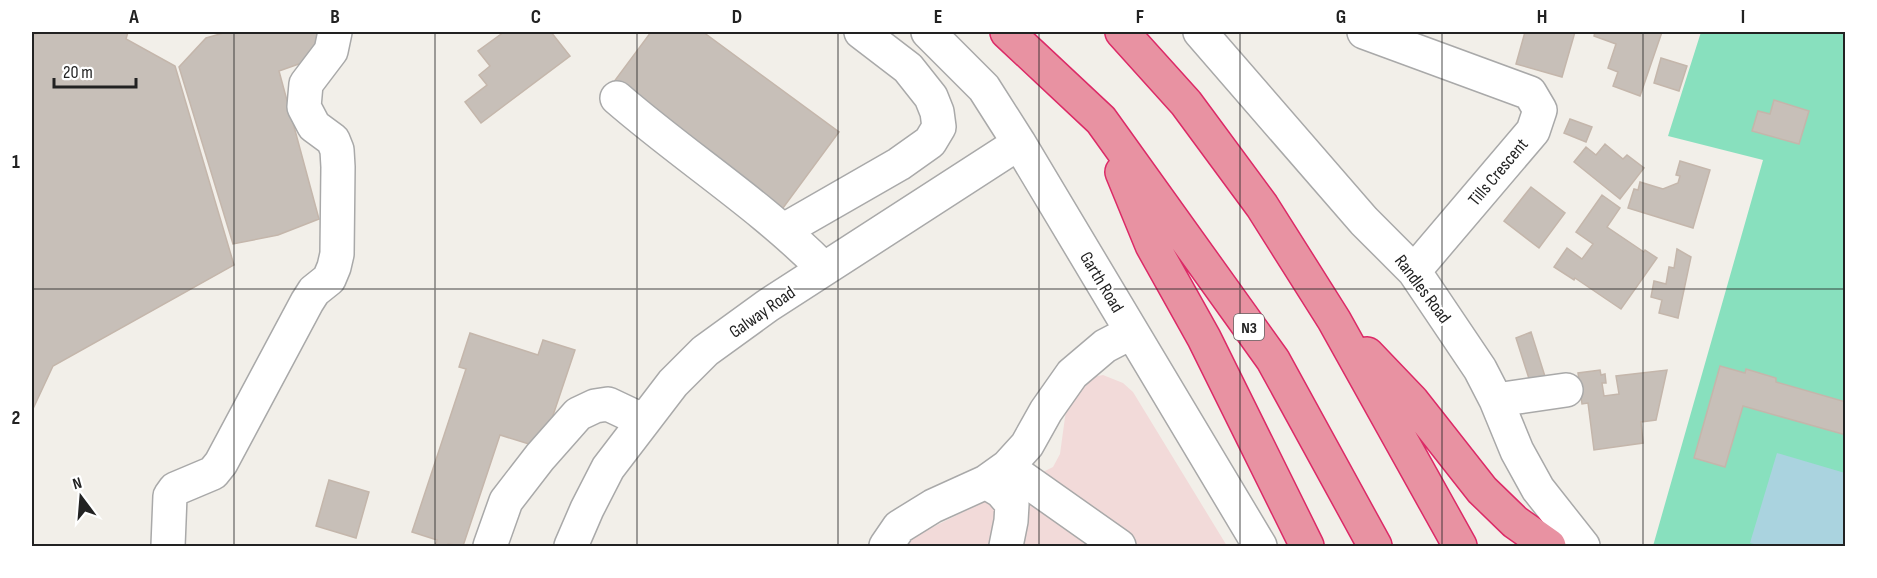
<svg xmlns="http://www.w3.org/2000/svg" width="1877" height="578" font-family="'Sofia Sans Condensed',sans-serif">
<rect width="100%" height="100%" fill="#f2efe9"/>
<path fill="#f2dad9" d="M 1103,375 L 1123,383 L 1133,392 L 1227,546 L 903,546 L 921,533 L 1053,467 L 1060,454 L 1066,410 L 1082,379 Z"/>
<path fill="#88e0be" d="M 1701,32 L 1845,32 L 1845,546 L 1653,546 L 1763,160 L 1668,136 Z"/>
<path fill="#aad3df" d="M 1777,453 L 1845,473 L 1845,546 L 1762,546 L 1750,543 Z"/>
<path fill="#c7bfb8" stroke="#c4b6ab" stroke-width="1.5" d="M 42,32 L 128,32 L 126,39 L 175,66 L 234,265 L 53,366 L 32,411 L 32,35 Z
M 227,32 L 325,32 L 316,58 L 279,71 L 319,219 L 278,235 L 233,244 L 179,67 L 206,38 Z
M 504,32 L 551,32 L 570,56 L 481,123 L 465,102 L 487,85 L 479,75 L 490,66 L 478,51 Z
M 651,32 L 703,32 L 839,132 L 783,208 L 613,83 Z
M 1525,32 L 1575,32 L 1562,77 L 1516,64 Z
M 1595,32 L 1662,32 L 1640,96 L 1613,86 L 1618,72 L 1608,68 L 1616,44 L 1594,36 Z
M 1661,58 L 1687,66 L 1679,91 L 1654,83 Z
M 1774,100 L 1809,111 L 1799,144 L 1752,131 L 1758,111 L 1770,114 Z
M 1570,119 L 1592,127 L 1586,142 L 1564,133 Z
M 1605,144 L 1623,159 L 1627,155 L 1644,168 L 1620,199 L 1574,162 L 1586,147 L 1596,155 Z
M 1680,161 L 1710,170 L 1693,228 L 1628,208 L 1634,189 L 1638,190 L 1640,182 L 1663,189 L 1678,183 L 1680,176 L 1676,175 Z
M 1531,187 L 1565,213 L 1539,248 L 1504,221 Z
M 1602,195 L 1620,208 L 1607,227 L 1644,252 L 1645,250 L 1657,258 L 1621,309 L 1575,278 L 1574,280 L 1554,267 L 1567,248 L 1582,259 L 1593,244 L 1576,232 Z
M 1677,249 L 1691,257 L 1678,318 L 1659,313 L 1662,300 L 1651,297 L 1654,281 L 1666,284 L 1669,267 L 1674,268 Z
M 1531,332 L 1548,386 L 1533,391 L 1516,338 Z
M 470,333 L 538,355 L 543,340 L 575,350 L 542,448 L 500,435 L 463,546 L 448,544 L 447,546 L 435,546 L 437,540 L 412,532 L 466,369 L 459,367 Z
M 1720,366 L 1745,373 L 1746,369 L 1776,378 L 1776,382 L 1846,402 L 1846,435 L 1743,406 L 1725,467 L 1694,458 Z
M 1600,370 L 1601,375 L 1605,374 L 1606,383 L 1602,383 L 1604,396 L 1619,394 L 1616,376 L 1667,370 L 1656,420 L 1641,422 L 1643,443 L 1594,450 L 1588,403 L 1582,404 L 1578,373 Z
M 329,480 L 369,492 L 356,538 L 316,526 Z"/>
<g fill="none" stroke-linecap="round" stroke-linejoin="round">
<defs>
<path id="minor" d="M 928,32 L 984,88 L 1019,143 L 1260,546
M 1200,32 L 1364,221 L 1414,271 L 1480,369 L 1496,400 L 1517,451 L 1538,489 L 1583,546
M 1364,32 L 1530,93 L 1540,110 L 1533,131 L 1414,271
M 617,98 C 685,157 761,205 824,269
M 784,230 L 899,164 L 930,142 L 939,127 L 937,112 L 931,97 L 908,68 L 861,32
M 1496,400 L 1566,390
M 1007,467 L 1119,546
M 986,482 L 1001,491 L 1012,504 L 1011,521 L 1006,546
M 168,546 L 170,496 L 175,489 L 213,473 L 221,463 L 307,302 L 314,291 L 329,279 L 334,267 L 337,254 L 338,167 L 337,150 L 333,140 L 314,126 L 304,107 L 306,84 L 331,51 L 335,32
M 490,546 L 506,501 L 540,457 L 578,414 L 595,406 L 608,404 L 644,421
M 571,546 L 587,509 L 608,468 L 673,383 L 705,351 L 767,306 L 1019,143
M 886,546 L 899,527 L 933,506 L 986,482 L 1007,467 L 1027,445 L 1046,411 L 1072,374 L 1105,346 L 1132,332"/>
<path id="highway" d="M 1007,32 L 1101,120 L 1273,360 L 1375,546
M 1122,32 L 1186,103 L 1262,206 L 1334,320 L 1460,546
M 1122,172 L 1152,245 L 1204,338 L 1307,546
M 1367,354 L 1412,401 L 1482,490 L 1515,522 L 1549,546"/>
</defs>
<use href="#minor" stroke="#a9a9a9" stroke-width="36"/>
<use href="#highway" stroke="#dc2a67" stroke-width="36"/>
<use href="#minor" stroke="#fff" stroke-width="33"/>
<use href="#highway" stroke="#e892a2" stroke-width="33"/>
</g>
<path fill="none" stroke="#222" stroke-width="1.5" stroke-opacity="0.55" d="M 234,32 L 234,546M 435,32 L 435,546M 637,32 L 637,546M 838,32 L 838,546M 1039,32 L 1039,546M 1240,32 L 1240,546M 1442,32 L 1442,546M 1643,32 L 1643,546M 32,289 L 1846,289"/>
<g text-anchor="middle" stroke-width="4.5" stroke-linejoin="round" paint-order="stroke">
<rect fill="#fff" stroke="#646464" stroke-width="1.5" x="1234" y="314" width="30" height="26" rx="4.5"/>
<g font-size="16" font-weight="bold" fill="#222">
<text x="1249" y="333">N3</text>
</g>
<g font-size="18" fill="#222" stroke="#fff">
<text transform="translate(1498 172) rotate(-50)" y="6">Tills Crescent</text>
<text transform="translate(1102 282) rotate(59)" y="6">Garth Road</text>
<text transform="translate(1423 289) rotate(53)" y="6">Randles Road</text>
<text transform="translate(762 312) rotate(-35)" y="6">Galway Road</text>
</g>
</g>
<rect width="1877" height="578" fill="none" stroke="#ffffff" stroke-width="66"/>
<g transform="translate(81 497) rotate(344)" stroke="#ffffff" stroke-width="4.5" paint-order="stroke">
<path d="M0-4.5L10 22L0 15L-10 22Z" fill="#222222"/>
<text y="-9" font-size="16" font-weight="bold" text-anchor="middle" fill="#222222">N</text>
</g>
<path d="M54 78v9h82v-9" fill="none" stroke="#222222" stroke-width="3"/>
<text x="63" y="78" font-size="18" fill="#222222" stroke="#ffffff" stroke-width="4.5" paint-order="stroke">20 m</text>
<rect x="33" y="33" width="1811" height="512" fill="none" stroke="#222" stroke-width="2"/>
<g font-size="20" text-anchor="middle" font-weight="bold" fill="#222">
<text x="134" y="23">A</text>
<text x="335" y="23">B</text>
<text x="536" y="23">C</text>
<text x="737" y="23">D</text>
<text x="938" y="23">E</text>
<text x="1140" y="23">F</text>
<text x="1341" y="23">G</text>
<text x="1542" y="23">H</text>
<text x="1743" y="23">I</text>
<text x="16" y="168">1</text>
<text x="16" y="424">2</text>
</g>
</svg>
